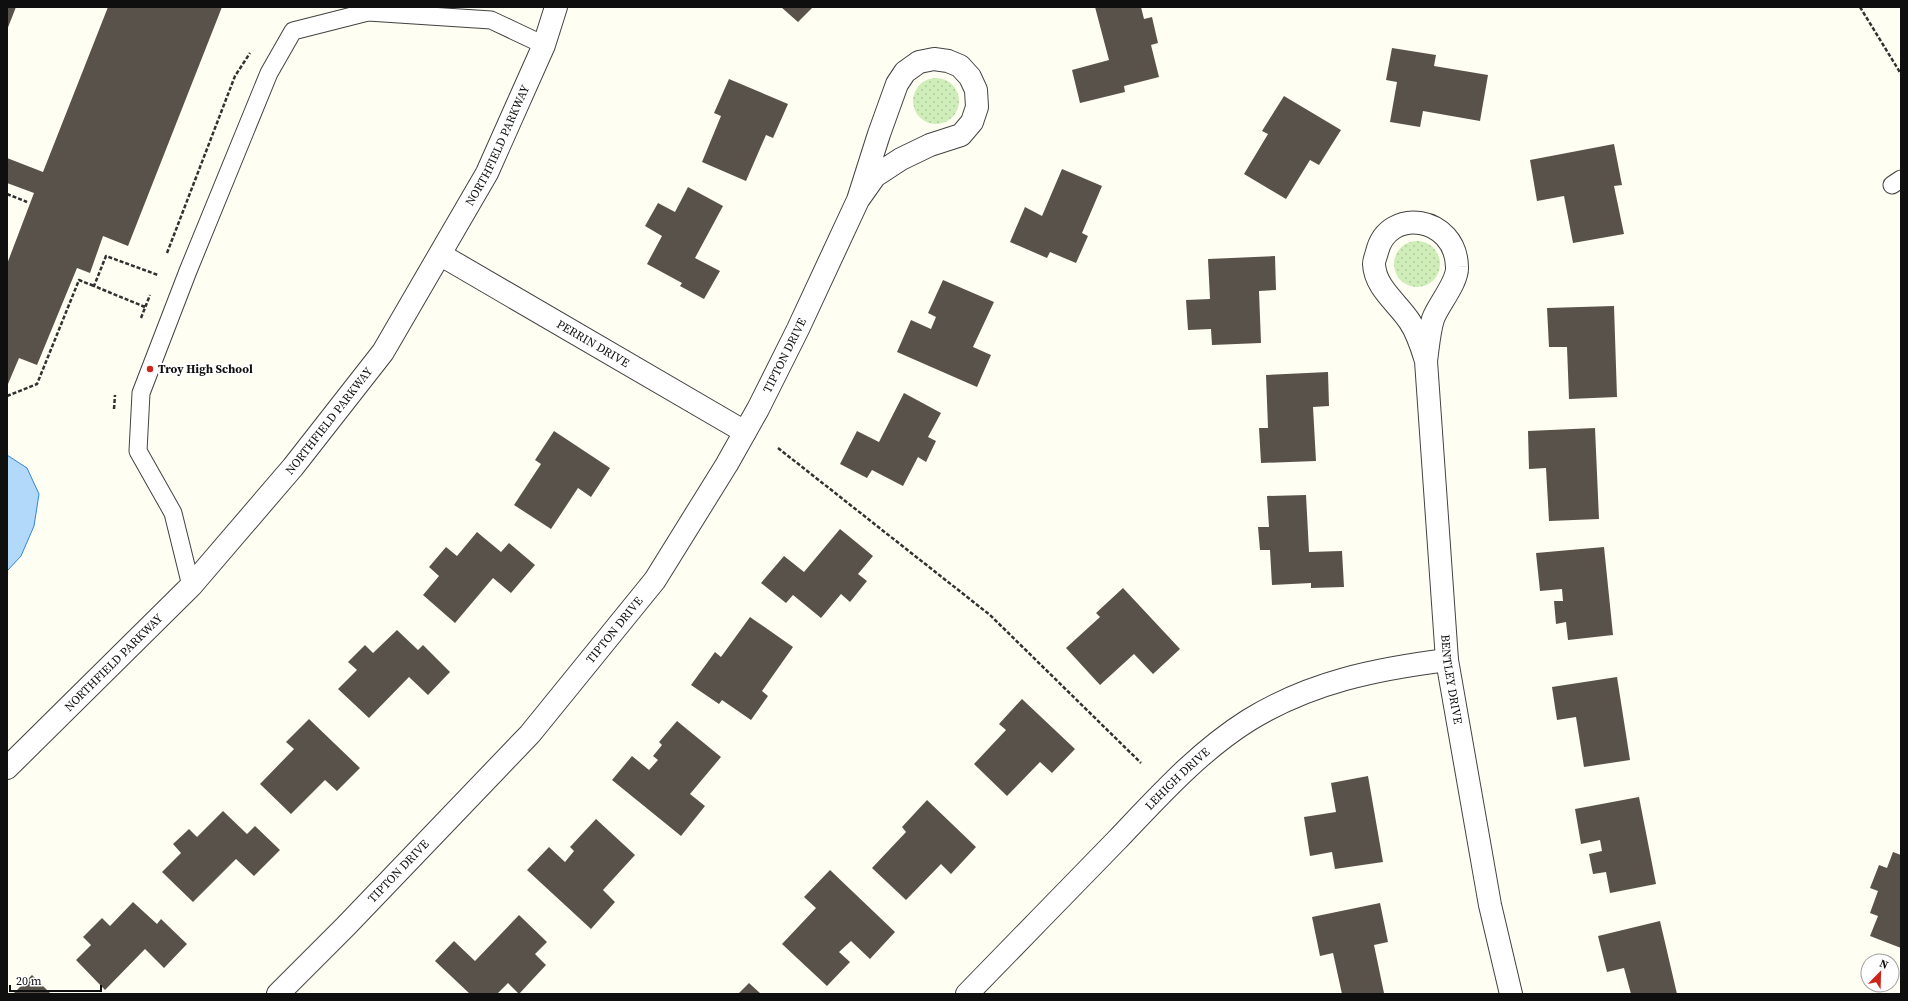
<svg xmlns="http://www.w3.org/2000/svg" width="1908" height="1001" font-family="'Source Serif 4',serif">
<defs>
<pattern id="grass-dots" width="8" height="8" patternUnits="userSpaceOnUse"><rect width="8" height="8" fill="#ceedb8"/><path d="M2 2h.1M6 6h.1" fill="none" stroke="#b0ca9d" stroke-width="1.8" stroke-linecap="round"/></pattern>
</defs>
<rect width="100%" height="100%" fill="#fffef2"/>
<path fill="url(#grass-dots)" d="M913 101a23 23 0 1 1 46 0a23 23 0 1 1-46 0Z
M1394 264a23 23 0 1 1 46 0a23 23 0 1 1-46 0Z"/>
<path fill="#b2d8fa" stroke="#3486d7" d="M 7,455 L 27,468 L 39,494 L 34,526 L 21,556 L 7,571 Z"/>
<path fill="#59524b" d="M 7,7 L 16,7 L 7,30 Z
M 108,7 L 222,7 L 128,246 L 103,236 L 90,273 L 77,268 L 37,365 L 19,358 L 8,384 L 7,264 L 34,193 L 7,183 L 7,158 L 43,172 Z
M 781,7 L 813,7 L 798,22 Z
M 1095,7 L 1141,7 L 1144,19 L 1152,17 L 1158,43 L 1151,45 L 1159,77 L 1124,86 L 1125,92 L 1080,103 L 1072,70 L 1109,60 Z
M 1392,48 L 1436,55 L 1434,66 L 1488,75 L 1480,121 L 1423,111 L 1420,127 L 1390,122 L 1397,82 L 1386,80 Z
M 729,79 L 788,104 L 773,138 L 766,135 L 746,181 L 702,162 L 721,116 L 714,113 Z
M 1284,96 L 1341,130 L 1319,165 L 1310,160 L 1286,199 L 1244,174 L 1268,134 L 1262,131 Z
M 1614,144 L 1622,185 L 1614,186 L 1624,234 L 1573,243 L 1564,196 L 1537,201 L 1530,160 Z
M 1062,169 L 1102,186 L 1082,233 L 1088,236 L 1076,263 L 1050,252 L 1047,258 L 1010,242 L 1025,207 L 1042,216 Z
M 688,187 L 723,206 L 695,258 L 720,271 L 704,299 L 680,286 L 682,283 L 647,264 L 662,236 L 645,226 L 658,203 L 675,212 Z
M 1275,256 L 1276,290 L 1259,291 L 1261,343 L 1212,345 L 1211,329 L 1188,330 L 1186,300 L 1210,299 L 1208,259 Z
M 943,280 L 994,302 L 973,347 L 991,355 L 977,387 L 897,352 L 911,320 L 931,329 L 936,317 L 928,313 Z
M 1614,306 L 1617,397 L 1569,399 L 1567,347 L 1549,347 L 1547,308 Z
M 1328,372 L 1329,406 L 1313,407 L 1316,461 L 1261,463 L 1259,428 L 1268,428 L 1266,375 Z
M 904,393 L 941,413 L 928,437 L 936,441 L 926,462 L 918,457 L 903,486 L 872,470 L 867,478 L 840,464 L 857,431 L 879,442 Z
M 1595,428 L 1599,519 L 1549,521 L 1546,468 L 1529,469 L 1528,431 Z
M 554,431 L 610,468 L 591,497 L 578,488 L 551,529 L 514,505 L 541,464 L 535,460 Z
M 1306,495 L 1309,552 L 1342,551 L 1344,587 L 1311,588 L 1311,583 L 1272,585 L 1270,550 L 1260,550 L 1258,527 L 1269,527 L 1267,496 Z
M 840,529 L 873,556 L 858,574 L 867,581 L 850,602 L 841,594 L 821,618 L 793,595 L 786,603 L 761,583 L 784,556 L 804,572 Z
M 477,532 L 501,552 L 509,543 L 535,565 L 511,593 L 493,578 L 455,623 L 423,595 L 439,576 L 429,567 L 446,547 L 457,556 Z
M 1604,547 L 1613,635 L 1568,640 L 1566,622 L 1556,624 L 1554,601 L 1563,601 L 1562,589 L 1540,591 L 1536,553 Z
M 1123,588 L 1180,649 L 1153,674 L 1134,654 L 1100,685 L 1066,648 L 1100,617 L 1096,613 Z
M 750,617 L 793,647 L 762,691 L 768,696 L 751,720 L 722,700 L 719,704 L 691,685 L 715,652 L 721,657 Z
M 397,630 L 418,650 L 423,645 L 450,672 L 428,695 L 409,677 L 369,718 L 338,689 L 357,670 L 348,662 L 365,645 L 373,653 Z
M 1617,677 L 1630,760 L 1584,767 L 1576,717 L 1557,720 L 1552,687 Z
M 1022,699 L 1075,749 L 1052,773 L 1040,762 L 1007,796 L 974,764 L 1006,730 L 999,724 Z
M 309,719 L 360,768 L 337,791 L 325,780 L 291,814 L 260,784 L 294,749 L 286,742 Z
M 677,721 L 721,757 L 690,794 L 705,806 L 681,836 L 612,780 L 632,756 L 649,770 L 658,760 L 653,756 L 662,745 L 659,742 Z
M 1368,776 L 1383,862 L 1335,869 L 1332,852 L 1310,856 L 1304,817 L 1336,812 L 1331,783 Z
M 1639,797 L 1656,884 L 1610,893 L 1606,872 L 1593,874 L 1589,854 L 1602,851 L 1600,840 L 1581,844 L 1575,809 Z
M 927,800 L 976,847 L 951,874 L 941,864 L 906,900 L 872,868 L 906,832 L 902,827 Z
M 223,811 L 247,834 L 255,826 L 280,850 L 254,876 L 236,859 L 193,902 L 162,872 L 181,853 L 173,844 L 189,829 L 197,837 Z
M 596,819 L 635,855 L 603,890 L 615,902 L 591,929 L 527,870 L 549,847 L 565,862 L 574,851 L 570,847 Z
M 1893,852 L 1901,855 L 1901,948 L 1870,936 L 1878,916 L 1870,913 L 1878,891 L 1870,888 L 1879,865 L 1887,868 Z
M 830,870 L 895,932 L 870,959 L 851,941 L 839,952 L 850,962 L 827,986 L 782,944 L 816,908 L 804,897 Z
M 133,902 L 157,924 L 161,919 L 187,944 L 164,968 L 145,949 L 105,990 L 76,960 L 91,945 L 83,937 L 102,918 L 110,926 Z
M 1380,903 L 1388,942 L 1374,945 L 1384,993 L 1342,994 L 1333,953 L 1320,956 L 1312,917 Z
M 519,915 L 547,942 L 535,954 L 546,965 L 519,994 L 508,983 L 497,994 L 470,994 L 435,961 L 454,941 L 475,961 Z
M 1660,921 L 1677,994 L 1631,994 L 1624,968 L 1607,972 L 1598,936 Z
M 32,975 L 51,994 L 13,994 Z
M 749,983 L 761,994 L 738,994 Z"/>
<g fill="none" stroke-linecap="round" stroke-linejoin="round">
<defs>
<path id="service" d="M 1892,185 L 1901,179
M 191,586 L 173,513 L 138,451 L 141,393 L 188,271 L 269,73 L 293,31 L 368,12 L 491,20 L 544,45"/>
<g id="minor">
<path id="s1" d="M 441,255 L 745,432"/>
<path id="s2" d="M 1426,361 C 1422,348 1418,334 1410,322 C 1398,303 1375,288 1374,264 C 1374,260 1376,256 1377,252 C 1388,206 1456,216 1457,267 C 1458,282 1438,305 1433,319 C 1429,332 1428,347 1426,361 L 1447,660 L 1490,905 L 1511,994"/>
<path id="s3" d="M 278,994 L 346,926 L 530,734 L 655,580 L 727,464 L 758,409 L 798,329 L 858,200 L 879,134 L 897,84 L 905,72 L 919,62 L 934,59 L 948,61 L 960,66 L 970,77 L 976,90 L 977,107 L 972,122 L 961,135 L 930,145 L 901,159 L 875,176 L 858,200"/>
<path id="s4" d="M 967,994 C 1017,943 1067,891 1117,840 C 1158,797 1198,752 1249,720 C 1311,682 1376,669 1447,660"/>
</g>
<g id="tertiary">
<path id="s5" d="M 7,768 L 191,586 L 293,467 L 383,352 L 487,173 L 544,45 L 556,7"/>
</g>
</defs>
<use href="#service" stroke="#424242" stroke-width="19"/>
<use href="#minor" stroke="#424242" stroke-width="24"/>
<use href="#tertiary" stroke="#424242" stroke-width="24"/>
<path stroke="#313131" stroke-width="2.5" stroke-dasharray="4 2" stroke-linecap="butt" d="M 1860,7 L 1901,74
M 7,194 L 27,202
M 167,253 L 235,76 L 250,53
M 145,307 L 94,286 L 106,256 L 158,275
M 141,318 L 150,295
M 7,396 L 37,384 L 79,280 L 94,286
M 114,409 L 115,395
M 778,448 L 990,615 L 1141,763"/>
<use href="#service" stroke="#fff" stroke-width="17"/>
<use href="#minor" stroke="#fff" stroke-width="22"/>
<use href="#tertiary" stroke="#fff" stroke-width="22"/>
</g>
<circle fill="#cb251c" stroke="#fff" stroke-width="1.5" cx="150" cy="369" r="4"/>
<g text-anchor="middle" stroke-width="4" stroke-linejoin="round" paint-order="stroke">
<g font-size="12" fill="#0f0f0f" stroke="#fff">
<text dy="4" stroke="none"><textPath href="#s5" startOffset="798">NORTHFIELD PARKWAY</textPath></text>
<text dy="4" stroke="none"><textPath href="#s1" startOffset="176">PERRIN DRIVE</textPath></text>
<text dy="4" stroke="none"><textPath href="#s3" startOffset="820">TIPTON DRIVE</textPath></text>
<text dy="4" stroke="none"><textPath href="#s5" startOffset="474">NORTHFIELD PARKWAY</textPath></text>
<text dy="4" stroke="none"><textPath href="#s3" startOffset="496">TIPTON DRIVE</textPath></text>
<text dy="4" stroke="none"><textPath href="#s5" startOffset="150">NORTHFIELD PARKWAY</textPath></text>
<text dy="4" stroke="none"><textPath href="#s2" startOffset="664">BENTLEY DRIVE</textPath></text>
<text dy="4" stroke="none"><textPath href="#s4" startOffset="301">LEHIGH DRIVE</textPath></text>
<text dy="4" stroke="none"><textPath href="#s3" startOffset="172">TIPTON DRIVE</textPath></text>
</g>
<g font-size="12" font-weight="bold" fill="#0f0f0f" stroke="#fff" text-anchor="start">
<text x="158" y="373">Troy High School</text>
</g>
</g>
<rect width="1908" height="1001" fill="none" stroke="#0f0f0f" stroke-width="16"/>
<g transform="translate(1880 973) rotate(23)"><circle r="19" fill="#ffffff" stroke="#9f9f9f"/>
<path d="M0-3L7 15L0 10L-7 15Z" fill="#cb251c"/>
<text y="-6" font-size="11" font-weight="bold" text-anchor="middle" fill="#0f0f0f">N</text>
</g>
<path d="M10 985v6h91v-6" fill="none" stroke="#0f0f0f" stroke-width="2"/>
<text x="16" y="985" font-size="12" fill="#0f0f0f" stroke="#ffffff" stroke-width="3" paint-order="stroke">20 m</text>
</svg>
